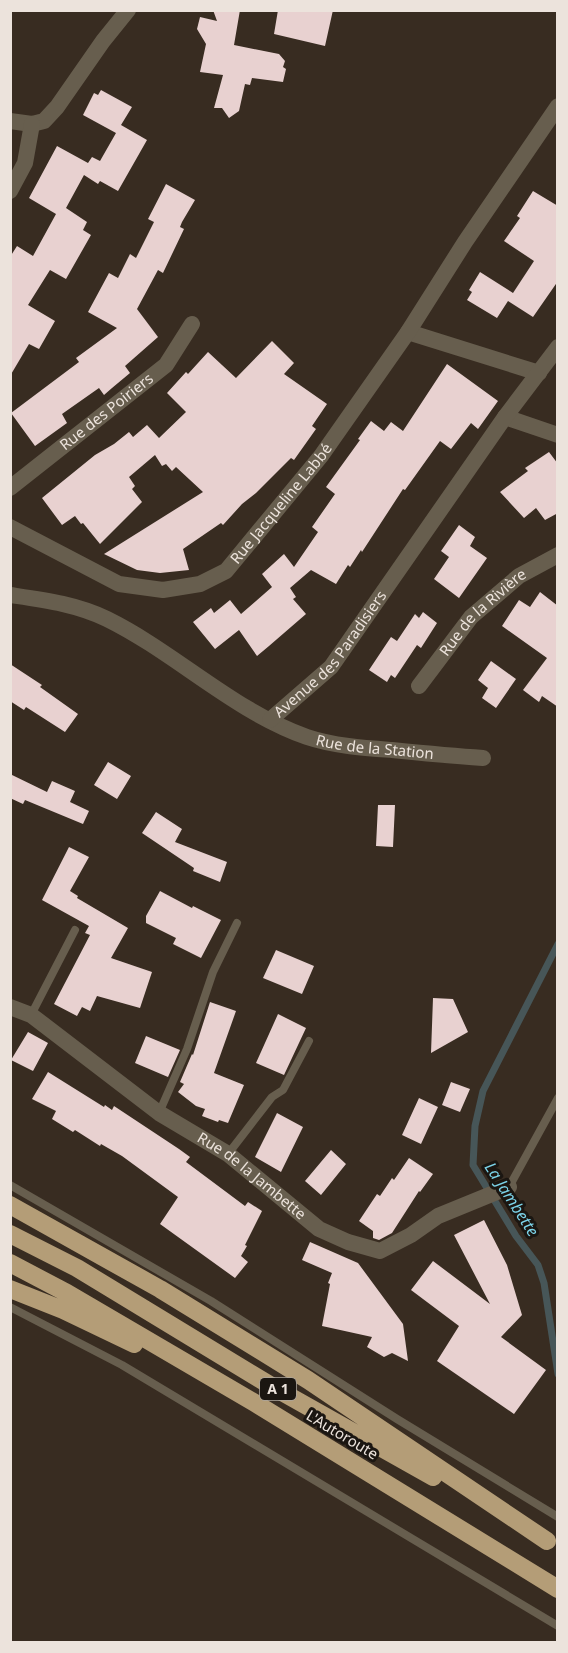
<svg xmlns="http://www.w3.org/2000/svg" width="568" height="1653" font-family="'Noto Sans',sans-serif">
<rect width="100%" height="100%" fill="#382c21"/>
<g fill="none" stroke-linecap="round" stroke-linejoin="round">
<path stroke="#475658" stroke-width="7" d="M 558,944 L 483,1091 L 475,1126 L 473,1165 L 516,1236 L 538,1265 L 544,1283 L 558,1374"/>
</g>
<path fill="#e8d1d0" d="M 213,10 L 240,10 L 234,45 L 279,54 L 285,61 L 283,67 L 286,69 L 283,82 L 252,78 L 250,85 L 245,84 L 239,111 L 229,118 L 222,108 L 214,108 L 223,75 L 200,72 L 206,44 L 197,29 L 200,17 L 217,21 Z
M 278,10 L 333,10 L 325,46 L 274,34 Z
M 101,90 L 132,107 L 121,125 L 147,140 L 118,191 L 100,181 L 98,184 L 84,175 L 66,208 L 87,222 L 83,230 L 91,235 L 66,279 L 50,270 L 28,305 L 55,321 L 39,349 L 29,344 L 10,376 L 10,257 L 17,246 L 33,256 L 56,214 L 29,198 L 57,146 L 88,163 L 92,157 L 100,161 L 116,133 L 83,115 L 94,93 L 98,95 Z
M 166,184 L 195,200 L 182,222 L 180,227 L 184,229 L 163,273 L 158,270 L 137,309 L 158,337 L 125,366 L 130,373 L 112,388 L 104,395 L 99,388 L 62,414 L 67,423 L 35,446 L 11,413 L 79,362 L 76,358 L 117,328 L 88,312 L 109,273 L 118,278 L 130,254 L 136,258 L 154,222 L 148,219 Z
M 533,191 L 558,206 L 558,281 L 533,317 L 508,301 L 497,318 L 467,300 L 472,292 L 469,290 L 480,272 L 513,293 L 534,261 L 504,241 L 520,218 L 517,216 Z
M 272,341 L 294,363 L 284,374 L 327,404 L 312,426 L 316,429 L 294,460 L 291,458 L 256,493 L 242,504 L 223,525 L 221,523 L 183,549 L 189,570 L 160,573 L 137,570 L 104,554 L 203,492 L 176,467 L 172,471 L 166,464 L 162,466 L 155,455 L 129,477 L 135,486 L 132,489 L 142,502 L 100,544 L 83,523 L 81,524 L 75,516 L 62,525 L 42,498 L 95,455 L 114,444 L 129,432 L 133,437 L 147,425 L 159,438 L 186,412 L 167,393 L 186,372 L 188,374 L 208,352 L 236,378 Z
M 447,364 L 498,401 L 478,429 L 471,423 L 451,449 L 440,441 L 405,490 L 403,489 L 362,552 L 361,550 L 350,567 L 348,565 L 336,584 L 311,570 L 290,588 L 296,597 L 293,599 L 306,614 L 269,646 L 257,656 L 239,630 L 215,649 L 193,622 L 211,608 L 214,613 L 230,600 L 241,614 L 272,587 L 262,574 L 284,554 L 294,567 L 318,532 L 312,527 L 335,494 L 326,487 L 360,440 L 358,439 L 371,421 L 384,431 L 391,422 L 403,431 Z
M 549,452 L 558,464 L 558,513 L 545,520 L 536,508 L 524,518 L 500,492 L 528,471 L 525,468 Z
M 459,525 L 475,537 L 470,546 L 487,558 L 459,598 L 434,579 L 449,557 L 441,551 Z
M 540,592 L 558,606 L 558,707 L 542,696 L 539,702 L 523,690 L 547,658 L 502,626 L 519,600 L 530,607 Z
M 423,612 L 437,623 L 421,648 L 417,645 L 395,678 L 391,675 L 387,682 L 369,670 L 391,637 L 397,641 L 415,614 L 419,618 Z
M 491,661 L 516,679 L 496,708 L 482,698 L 488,688 L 478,680 Z
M 10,664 L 42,685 L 40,687 L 78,714 L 65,732 L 26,707 L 24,710 L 10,701 Z
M 108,762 L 131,776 L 117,799 L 94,785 Z
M 10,774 L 47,792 L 52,781 L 75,791 L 70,802 L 89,811 L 83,824 L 25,800 L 23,804 L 10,798 Z
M 378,805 L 395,805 L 393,847 L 376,846 Z
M 156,812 L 182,829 L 175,842 L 227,862 L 220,882 L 193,871 L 194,868 L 142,833 Z
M 69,847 L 89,857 L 70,891 L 78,896 L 77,898 L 128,928 L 111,958 L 152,972 L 140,1008 L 97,996 L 90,1011 L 82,1007 L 77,1016 L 54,1004 L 90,935 L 85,933 L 89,926 L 42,900 Z
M 160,891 L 192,908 L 193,906 L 221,920 L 201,958 L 173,944 L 176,938 L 146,923 L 146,916 Z
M 276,950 L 314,966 L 302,994 L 263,978 Z
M 433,998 L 453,999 L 468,1032 L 431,1053 Z
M 210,1002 L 236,1011 L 214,1073 L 244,1085 L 228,1123 L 219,1120 L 218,1122 L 202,1116 L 205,1109 L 196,1106 L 178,1092 L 184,1084 L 180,1082 L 192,1054 L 193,1055 Z
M 278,1014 L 306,1028 L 284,1075 L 256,1063 Z
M 28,1032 L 48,1043 L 33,1071 L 11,1060 Z
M 146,1036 L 180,1050 L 168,1077 L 135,1063 Z
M 48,1072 L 104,1107 L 105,1105 L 112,1110 L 114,1106 L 179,1149 L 190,1157 L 186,1162 L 245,1206 L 248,1202 L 262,1211 L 245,1245 L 247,1246 L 241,1256 L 248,1262 L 235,1278 L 160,1224 L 178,1197 L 122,1156 L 101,1144 L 100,1146 L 75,1130 L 73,1132 L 52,1119 L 56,1111 L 32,1099 Z
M 451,1082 L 470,1089 L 460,1112 L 442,1105 Z
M 419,1098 L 438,1107 L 421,1144 L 402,1135 Z
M 277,1113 L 303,1127 L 281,1172 L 255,1157 Z
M 331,1150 L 346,1164 L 321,1195 L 305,1181 Z
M 409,1158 L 433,1174 L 420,1192 L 419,1191 L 392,1233 L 379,1240 L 373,1238 L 373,1231 L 359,1221 L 377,1194 L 380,1196 L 392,1178 L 394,1180 Z
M 484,1220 L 507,1265 L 522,1315 L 501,1337 L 546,1370 L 514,1414 L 437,1361 L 459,1326 L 411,1290 L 433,1261 L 490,1304 L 454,1235 Z
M 310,1242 L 358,1263 L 403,1324 L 408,1361 L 392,1353 L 384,1357 L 367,1347 L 372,1337 L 322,1326 L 330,1284 L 328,1283 L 332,1273 L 302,1260 Z"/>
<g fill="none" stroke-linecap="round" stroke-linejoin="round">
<path stroke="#675e4e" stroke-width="8" d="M 31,1015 L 75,930
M 159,1113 L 187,1049 L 213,972 L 237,923
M 228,1154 L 272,1097 L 283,1090 L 309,1041
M 10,1185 L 211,1301 L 397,1419 L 558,1517
M 509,1187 L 558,1098
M 10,1307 L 122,1365 L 558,1626"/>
<g stroke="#675e4e" stroke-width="16">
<path d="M 10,121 L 32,124 L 44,121 L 57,107 L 103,41 L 128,10"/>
<path d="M 10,191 L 25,163 L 32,124"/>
<path d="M 408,332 L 539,373"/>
<path d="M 505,417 L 558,435"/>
<path id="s1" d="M 10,488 L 166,365 L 192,324"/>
<path id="s2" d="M 10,527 L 119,584 L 163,590 L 200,584 L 226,571 L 321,456 L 408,332 L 465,242 L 558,106"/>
<path id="s3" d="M 10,595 C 44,600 76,604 107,619 C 176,653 233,711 307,737 C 334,746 364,748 392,750 C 422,753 453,756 483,758"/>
<path id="s4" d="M 419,686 L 471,617 L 519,576 L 558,555"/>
<path id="s5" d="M 270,720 L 331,667 L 505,417 L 558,347"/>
<path id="s6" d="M 10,1007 L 31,1015 L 159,1113 L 228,1154 L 319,1229 L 348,1242 L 380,1251 L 411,1235 L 438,1216 L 509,1187"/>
</g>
<path stroke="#b49d77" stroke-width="18" d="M 10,1205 L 160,1289 L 308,1380 L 547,1541
M 10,1234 L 77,1268 L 273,1387 L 433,1477
M 10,1263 L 67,1293 L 255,1403 L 558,1589
M 10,1289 L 63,1310 L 134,1344"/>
</g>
<g text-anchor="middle" stroke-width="6" stroke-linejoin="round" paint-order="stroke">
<rect fill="#1b1611" stroke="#ada69f" stroke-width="1.5" x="260" y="1378" width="36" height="22" rx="4.5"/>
<g font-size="14" font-weight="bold" fill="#ece3dc">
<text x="278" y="1394">A 1</text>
</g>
<g font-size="15" fill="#ece3dc" stroke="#1b1611">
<text dy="5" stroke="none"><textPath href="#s1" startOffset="123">Rue des Poiriers</textPath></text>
<text dy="5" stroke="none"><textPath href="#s2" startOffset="321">Rue Jacqueline Labbé</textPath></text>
<text dy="5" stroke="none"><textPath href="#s4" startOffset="98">Rue de la Rivière</textPath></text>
<text dy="5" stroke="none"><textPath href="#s5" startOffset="90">Avenue des Paradisiers</textPath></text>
<text dy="5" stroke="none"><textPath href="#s3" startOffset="402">Rue de la Station</textPath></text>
<text dy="5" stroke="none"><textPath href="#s6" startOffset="296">Rue de la Jambette</textPath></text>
<text transform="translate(342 1435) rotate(31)" y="5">L'Autoroute</text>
</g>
<g font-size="16" font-style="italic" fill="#7cd3e9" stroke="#1b1611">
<text transform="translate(512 1199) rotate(57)" y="6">La Jambette</text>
</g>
</g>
<rect width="568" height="1653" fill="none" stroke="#ece3dc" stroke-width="24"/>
</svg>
